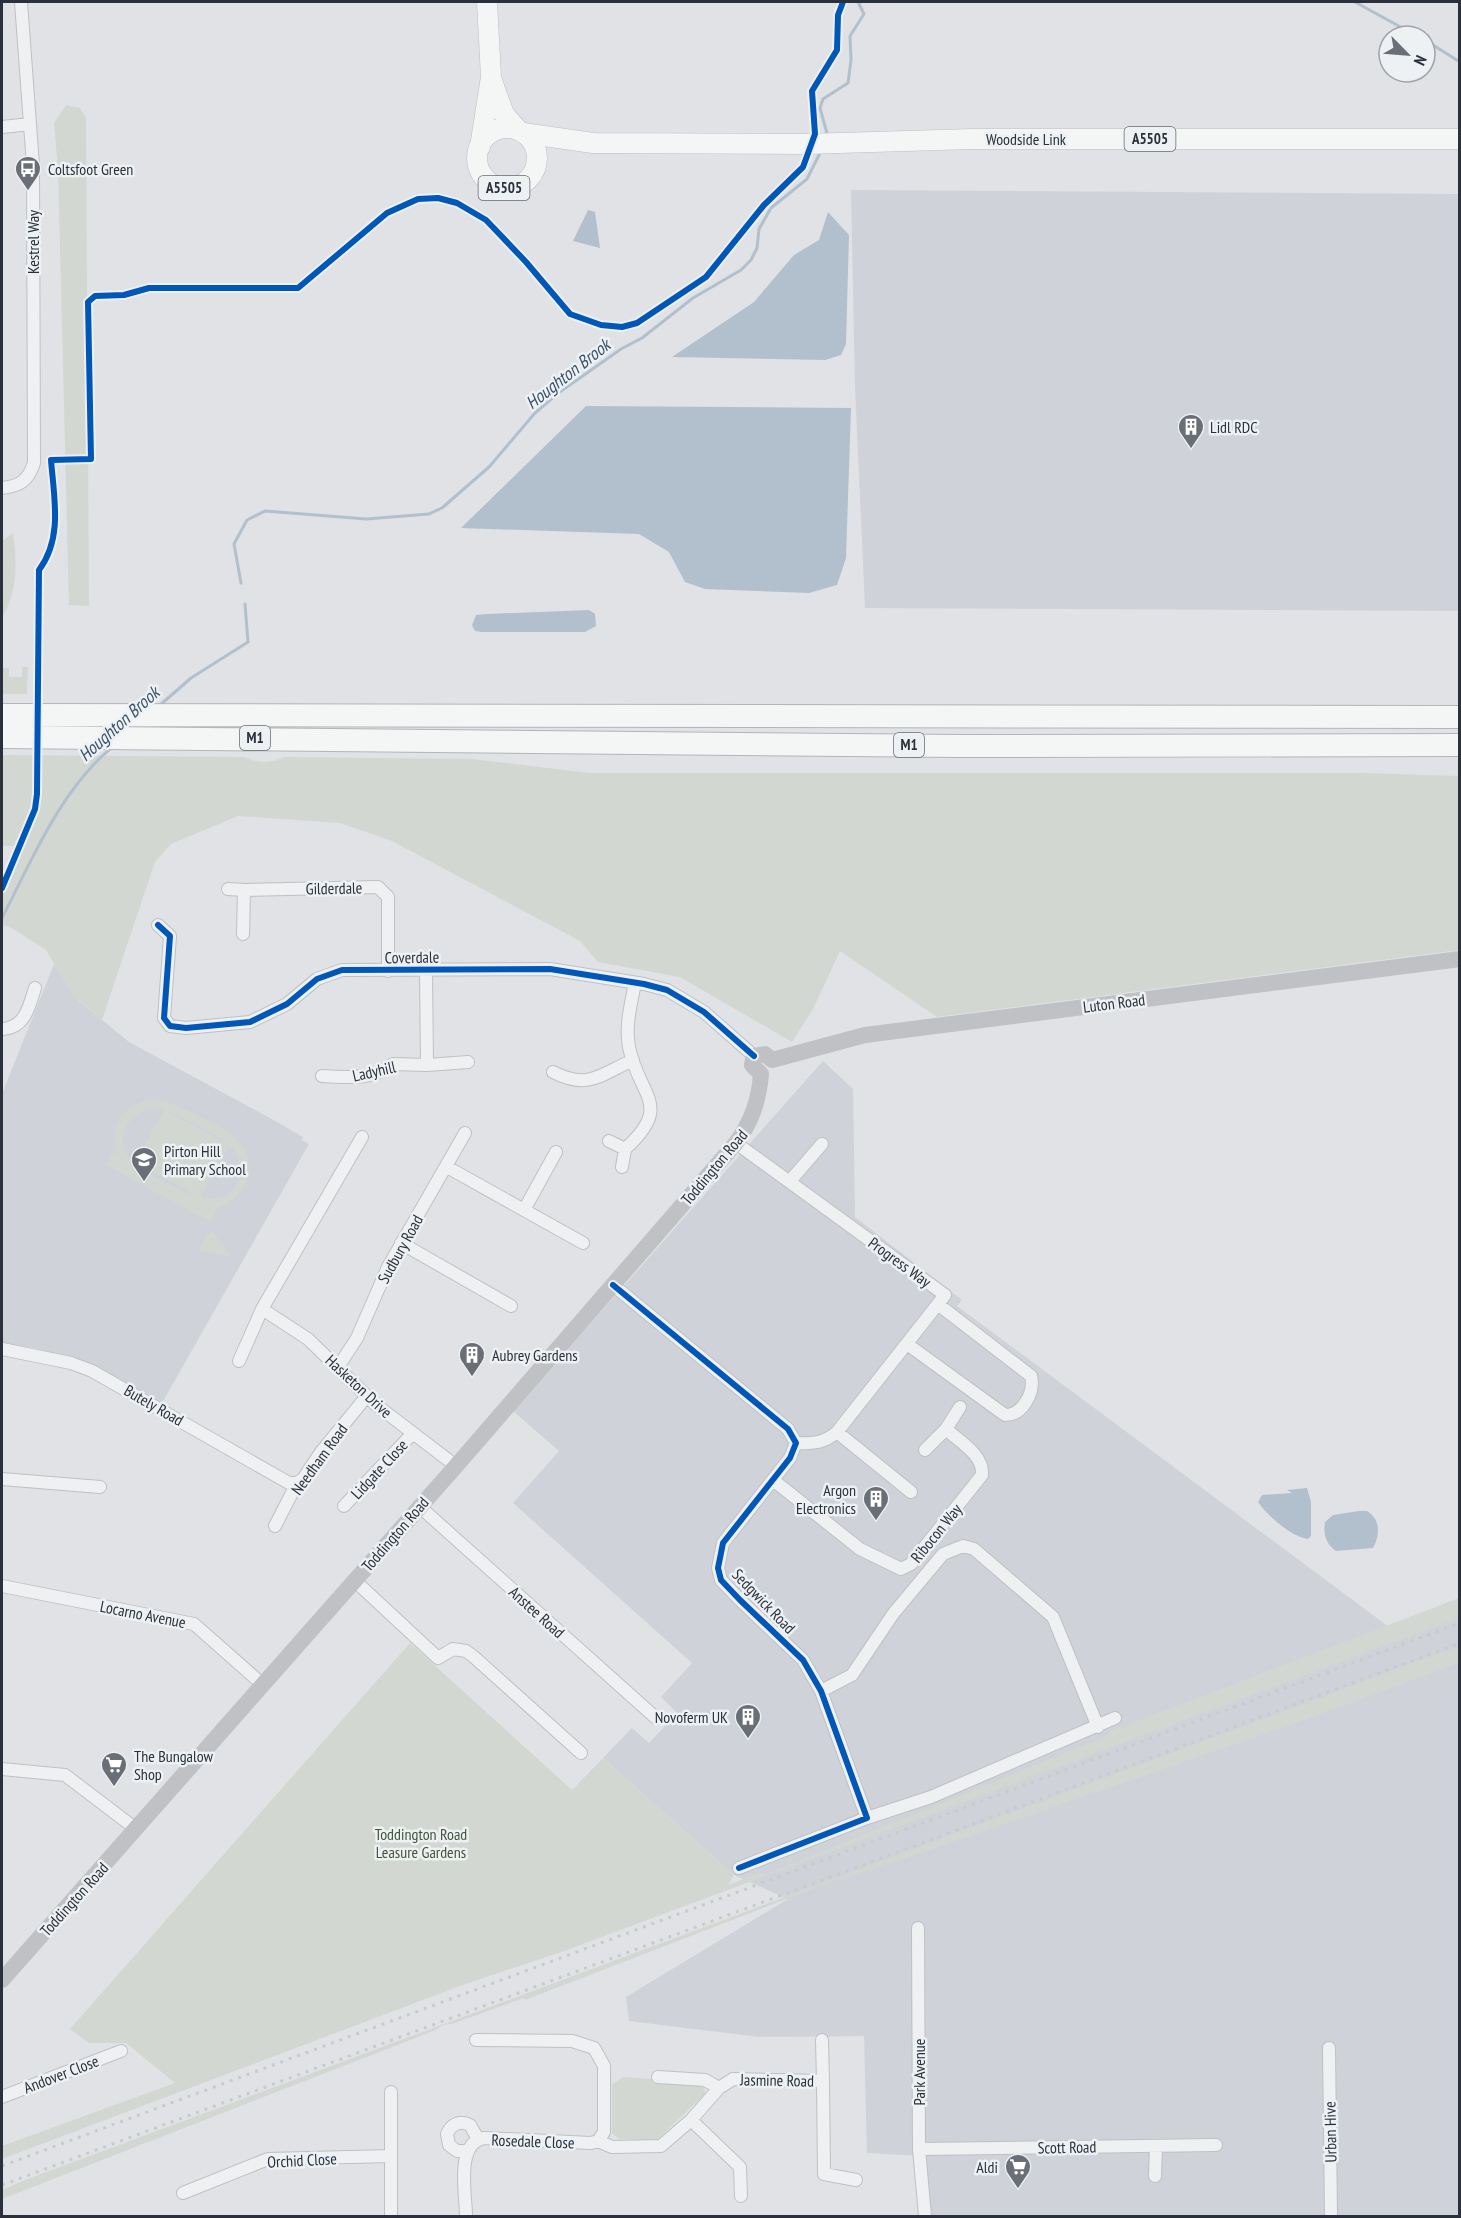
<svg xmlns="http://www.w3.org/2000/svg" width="1461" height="2218" font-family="'PT Sans Narrow',sans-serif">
<rect width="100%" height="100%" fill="#e0e2e5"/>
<path fill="#cfd2d8" d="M 851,190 L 1459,194 L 1459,611 L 865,608 L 855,387 Z
M 54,964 L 78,1000 L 129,1042 L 270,1118 L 303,1137 L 302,1140 L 309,1144 L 162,1403 L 82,1362 L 35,1348 L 2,1344 L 2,1094 Z
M 823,1061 L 853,1089 L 855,1217 L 962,1300 L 957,1306 L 1389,1627 L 1459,1601 L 1459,2216 L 929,2216 L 922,2156 L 867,2153 L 864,2036 L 759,2037 L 629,2021 L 626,1997 L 788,1899 L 734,1875 L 603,1758 L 632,1728 L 649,1743 L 677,1713 L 661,1697 L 692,1663 L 513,1503 L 559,1451 L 513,1411 Z"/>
<path fill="#d2d8d1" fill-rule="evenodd" d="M 66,105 L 80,108 L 86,118 L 89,606 L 69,605 L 58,169 L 54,123 Z
M 13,533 C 17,559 18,594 2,617 L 2,541 Z
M 22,667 L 28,667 L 27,694 L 2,694 L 2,668 L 9,668 L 9,677 L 22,677 Z
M 2,755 L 245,757 C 258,764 272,763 285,757 L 471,759 L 590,773 L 1362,773 L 1459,776 L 1459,950 L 937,1017 L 840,951 L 813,1009 L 792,1042 L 680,977 L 598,962 L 580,941 L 392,841 L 340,823 L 238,816 L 171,844 L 155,862 L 102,1020 L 73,995 L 46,950 L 10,927 L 2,925 L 2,883 L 15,849 L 15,846 L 2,846 Z
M 150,1099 C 169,1099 226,1127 238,1141 C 260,1165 246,1199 217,1208 L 211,1222 L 106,1165 L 114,1152 L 117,1154 C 109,1127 123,1105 150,1099 ZM 150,1108 C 167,1107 219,1134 231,1147 C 240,1155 242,1170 238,1181 C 234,1189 227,1196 218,1198 C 200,1203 145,1174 132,1161 C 113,1140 127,1115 150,1108 Z
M 164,1110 L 229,1145 L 200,1197 L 135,1162 Z
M 212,1231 L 232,1257 L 231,1257 L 199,1251 L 205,1238 Z
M 1459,1598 L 1459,1618 L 564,1951 L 468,1983 L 2,2159 L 2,2146 L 175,2083 L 126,2043 L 89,2043 L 70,2029 L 410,1643 L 572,1790 L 603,1758 L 734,1875 L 728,1885 L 759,1873 L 769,1873 L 1105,1737 L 1111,1731 L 1132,1723 Z
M 1459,1646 L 1459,1663 L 1299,1722 L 921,1853 L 828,1883 L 525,2000 L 524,1998 L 452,2024 L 443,2025 L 436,2030 L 2,2199 L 2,2190 L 25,2180 Z
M 623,2077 L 652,2079 L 653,2083 L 702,2084 L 706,2093 L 657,2140 L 619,2139 L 612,2133 L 612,2085 Z"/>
<path fill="#b2c0cd" d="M 588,210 L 595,212 L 600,248 L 573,241 Z
M 828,212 L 849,235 L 846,344 L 841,355 L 825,360 L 672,357 L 754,302 L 794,255 L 819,240 Z
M 586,406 L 851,408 L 846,558 L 837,585 L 809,593 L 705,589 L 685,582 L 669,552 L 639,534 L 461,528 Z
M 589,610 L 595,614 L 596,626 L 585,632 L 482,632 L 475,631 L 472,625 L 476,615 L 487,614 Z
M 1307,1488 L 1311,1502 L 1311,1536 L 1308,1539 C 1291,1537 1267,1515 1258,1502 L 1262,1495 L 1292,1493 L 1287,1490 Z
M 1359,1511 L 1367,1511 C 1381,1520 1380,1535 1373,1548 L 1336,1551 C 1326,1544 1323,1534 1325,1522 L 1333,1515 Z"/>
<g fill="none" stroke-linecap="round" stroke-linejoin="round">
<path stroke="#b2c0cd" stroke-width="3" d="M 1355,2 L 1417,36
M 1425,40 L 1460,62
M 828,137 L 820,108 L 823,99 L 848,83 L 851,60 L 850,36 L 864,14 L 858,2
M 241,583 L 234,544 L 247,520 L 265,511 L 366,519 L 429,514 L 442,508 L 489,467 L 535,413 L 557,394 L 621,349 L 642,338 L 693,298 L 741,270 L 751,260 L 757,248 L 759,229 L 771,208 L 807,179 L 821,151
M 159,706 L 191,678 L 248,642 L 245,604
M 2,918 C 32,860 60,791 111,748"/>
<defs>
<path id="minor" d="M 2,127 L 30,124
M 2,488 C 20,486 28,481 34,463 L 33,165 L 21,2
M 228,889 L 244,890
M 158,925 L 170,936 L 164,1018 L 170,1026 L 186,1028 L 250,1022 L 287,1004 L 317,979 L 342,970 L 550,969 L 644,984 L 667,990 L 704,1012 L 754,1056
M 243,934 L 244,890 L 378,887 L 388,897 L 388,971
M 426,970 L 427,1065
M 2,1029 C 25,1028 29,1007 35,988
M 553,1072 C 588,1090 600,1075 633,1060
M 322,1076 C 346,1077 373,1081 393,1064 L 427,1065 L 468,1062
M 609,1141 L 625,1149 C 674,1105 639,1097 629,1047 C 625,1025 631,1004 635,983
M 736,1143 L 945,1295 L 837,1432 C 824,1443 813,1444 796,1443
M 447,1167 L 583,1243
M 622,1167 L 625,1149
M 790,1181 L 822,1144
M 524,1210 L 556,1152
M 401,1243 L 511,1306
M 613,1285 L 788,1429 L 796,1443 L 790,1458 L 723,1543 L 718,1568 L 721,1580 L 740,1600 L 803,1660 L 821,1691 L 867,1818 L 739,1868
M 262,1309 L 362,1137
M 907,1344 L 1005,1415 C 1023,1415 1035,1392 1031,1376 L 939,1305
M 2,1349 L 71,1363 L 92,1371 L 289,1483 L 297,1483
M 239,1361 L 262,1309 L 308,1339 L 375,1404 L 456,1466
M 338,1367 L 357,1338 L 388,1267 L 465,1133
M 946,1429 L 960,1407
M 837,1432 L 911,1492
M 2,1479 L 100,1487
M 773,1480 L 860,1549 L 901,1569 L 911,1564 L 982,1475 C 984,1455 960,1442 946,1429 L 925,1450
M 344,1506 L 413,1433
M 419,1506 L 656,1718
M 275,1526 L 297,1483 L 303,1479 L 321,1452 L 367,1396
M 354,1580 L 438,1658 L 453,1649 L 466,1651 L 474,1657 L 581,1753
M 2,1586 L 194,1624 L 262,1684
M 821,1691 L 852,1675 L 893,1614 L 943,1554 L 963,1546 L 974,1549 L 1053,1617 L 1098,1727
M 2,1769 L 65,1775 L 136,1829
M 867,1818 L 931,1797 L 1115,1718
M 918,1928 L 919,2149 L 925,2216
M 822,2040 L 823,2081
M 1329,2048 L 1331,2216
M 658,2077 L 705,2080 L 719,2088
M 391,2092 L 391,2156
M 2,2097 L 121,2051
M 691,2120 L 740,2167 L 741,2196
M 598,2141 L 612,2147 L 661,2146 L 691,2120 L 719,2088 L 733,2079 L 823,2081 L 824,2174 L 856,2180
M 919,2149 L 1216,2145
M 467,2151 L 457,2151 L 449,2145 L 447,2134 C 451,2124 460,2120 470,2125 L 478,2139
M 1155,2176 L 1156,2146
M 183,2193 L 268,2159 L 391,2156 L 391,2216
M 466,2216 C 466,2195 455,2143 484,2138 L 591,2143 L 598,2141 L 604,2132 L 604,2066 L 594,2048 L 572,2041 L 476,2040"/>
<path id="primary" d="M 492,81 L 504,114 L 518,130
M477 158a30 30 0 1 1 60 0a30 30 0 1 1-60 0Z
M 523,133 L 593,143 L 806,144 L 973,139 L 1460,139
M 480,147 L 491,77 L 487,2"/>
<path id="motorway" d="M 2,715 L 1460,717
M 2,737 L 959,746 L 1460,745"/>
</defs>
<use href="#minor" stroke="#bfc0c3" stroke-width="14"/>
<use href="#primary" stroke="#bdbfc2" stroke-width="21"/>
<use href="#motorway" stroke="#b3b5b9" stroke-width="24"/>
<use href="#minor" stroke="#eff0f2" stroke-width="12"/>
<path stroke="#bfc1c4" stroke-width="16" d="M 772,1060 L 865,1035 L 1460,959
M 761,1074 L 752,1065 L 754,1056 L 765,1054 L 772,1060
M 2,1980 L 456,1466 L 736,1143 C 752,1121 759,1100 761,1074"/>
<use href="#primary" stroke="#f4f5f5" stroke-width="20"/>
<use href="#motorway" stroke="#f4f5f5" stroke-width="22"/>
<path stroke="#c9cacc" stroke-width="3" stroke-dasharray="3 6" stroke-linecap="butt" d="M 2,2166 L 1460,1623
M 2,2185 L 1460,1643"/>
<defs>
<path id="cycleway" d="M 2,888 L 35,809 L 37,794 L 39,570 C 63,538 54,498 51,460 L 91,459 L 88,302 L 95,296 L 124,295 L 149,288 L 298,288 L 387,213 L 418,199 L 438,198 L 457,203 L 486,220 L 526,262 L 570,314 L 601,325 L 622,327 L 637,323 L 706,277 L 764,205 L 803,167 L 815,134 L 812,91 L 837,50 L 838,15 L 843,2
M 158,925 L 170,936 L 164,1018 L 170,1026 L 186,1028 L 250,1022 L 287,1004 L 317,979 L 342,970 L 550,969 L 644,984 L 667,990 L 704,1012 L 754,1056
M 613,1285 L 788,1429 L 796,1443 L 790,1458 L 723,1543 L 718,1568 L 721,1580 L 740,1600 L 803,1660 L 821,1691 L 867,1818 L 739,1868"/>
</defs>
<use href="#cycleway" stroke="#eef1f4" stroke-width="10"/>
<use href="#cycleway" stroke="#0057b8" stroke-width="6"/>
</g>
<defs>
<symbol id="bus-pin" viewBox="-11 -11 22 30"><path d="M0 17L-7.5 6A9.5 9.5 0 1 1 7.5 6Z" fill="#6a6f77" stroke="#eef1f4"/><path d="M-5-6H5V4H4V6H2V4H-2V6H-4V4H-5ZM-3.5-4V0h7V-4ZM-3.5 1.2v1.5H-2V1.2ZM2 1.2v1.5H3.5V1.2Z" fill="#fff"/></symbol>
<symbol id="building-pin" viewBox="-11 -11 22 30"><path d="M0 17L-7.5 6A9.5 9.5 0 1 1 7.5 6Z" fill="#6a6f77" stroke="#eef1f4"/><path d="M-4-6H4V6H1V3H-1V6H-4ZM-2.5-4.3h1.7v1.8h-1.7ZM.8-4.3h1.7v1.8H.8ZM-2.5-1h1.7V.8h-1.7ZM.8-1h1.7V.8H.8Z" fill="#fff"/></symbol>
<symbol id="school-pin" viewBox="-11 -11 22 30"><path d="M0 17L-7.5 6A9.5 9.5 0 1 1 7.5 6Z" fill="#6a6f77" stroke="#eef1f4"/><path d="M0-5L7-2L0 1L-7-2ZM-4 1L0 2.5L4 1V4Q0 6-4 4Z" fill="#fff"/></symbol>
<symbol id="supermarket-pin" viewBox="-11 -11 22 30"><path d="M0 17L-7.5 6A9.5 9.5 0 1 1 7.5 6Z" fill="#6a6f77" stroke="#eef1f4"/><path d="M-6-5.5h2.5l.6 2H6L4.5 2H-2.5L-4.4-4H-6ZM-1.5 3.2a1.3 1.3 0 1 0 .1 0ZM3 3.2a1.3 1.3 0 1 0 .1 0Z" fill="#fff"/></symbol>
</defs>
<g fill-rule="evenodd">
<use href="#bus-pin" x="13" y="154" width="30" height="40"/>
<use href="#building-pin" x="1176" y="412" width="30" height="40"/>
<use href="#school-pin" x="129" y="1145" width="30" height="40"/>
<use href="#building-pin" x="457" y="1340" width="30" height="40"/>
<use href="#building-pin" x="861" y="1484" width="30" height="40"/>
<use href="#building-pin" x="733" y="1702" width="30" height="40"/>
<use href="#supermarket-pin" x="99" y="1750" width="30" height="40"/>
<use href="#supermarket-pin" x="1003" y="2152" width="30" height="40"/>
</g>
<g text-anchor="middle" stroke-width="5" stroke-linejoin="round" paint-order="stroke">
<g fill="#eef1f4" stroke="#656b73" stroke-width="1.5">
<rect x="1124.5" y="127" width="51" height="24" rx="4.5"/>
<rect x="478.5" y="176" width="51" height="24" rx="4.5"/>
<rect x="240" y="726" width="30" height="24" rx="4.5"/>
<rect x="894" y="733" width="30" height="24" rx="4.5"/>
</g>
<g font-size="15" font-weight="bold" fill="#2a313c">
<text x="1150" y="144">A5505</text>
<text x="504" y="193">A5505</text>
<text x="255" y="743">M1</text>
<text x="909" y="750">M1</text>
</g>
<g font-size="16" fill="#2a313c" stroke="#eef1f4">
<text x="1026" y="145">Woodside Link</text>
<text transform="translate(33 242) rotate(-90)" y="6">Kestrel Way</text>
<text transform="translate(334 888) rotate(-1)" y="6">Gilderdale</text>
<text transform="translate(412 957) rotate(-1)" y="6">Coverdale</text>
<text transform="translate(1114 1003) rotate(-7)" y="6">Luton Road</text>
<text transform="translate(374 1071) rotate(-13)" y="6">Ladyhill</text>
<text transform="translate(714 1167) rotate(-50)" y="6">Toddington Road</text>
<text transform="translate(400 1249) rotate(-61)" y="6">Sudbury Road</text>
<text transform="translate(900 1262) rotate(36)" y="6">Progress Way</text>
<text transform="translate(359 1386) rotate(43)" y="6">Hasketon Drive</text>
<text transform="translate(154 1405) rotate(30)" y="6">Butely Road</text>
<text transform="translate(319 1459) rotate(-54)" y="6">Needham Road</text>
<text transform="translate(379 1469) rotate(-47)" y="6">Lidgate Close</text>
<text transform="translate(936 1533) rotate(-51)" y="6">Ribocon Way</text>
<text transform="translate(395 1534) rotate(-49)" y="6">Toddington Road</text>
<text transform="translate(764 1601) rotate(46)" y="6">Sedgwick Road</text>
<text transform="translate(537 1612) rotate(42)" y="6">Anstee Road</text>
<text transform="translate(143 1614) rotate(11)" y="6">Locarno Avenue</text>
<text transform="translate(74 1899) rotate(-48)" y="6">Toddington Road</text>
<text transform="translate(919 2072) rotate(-90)" y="6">Park Avenue</text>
<text transform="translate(61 2074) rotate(-21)" y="6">Andover Close</text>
<text transform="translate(777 2080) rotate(1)" y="6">Jasmine Road</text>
<text transform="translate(1330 2132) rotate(-91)" y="6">Urban Hive</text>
<text transform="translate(533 2141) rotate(2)" y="6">Rosedale Close</text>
<text transform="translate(1067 2147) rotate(-1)" y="6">Scott Road</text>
<text transform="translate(302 2160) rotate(-3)" y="6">Orchid Close</text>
</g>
<g font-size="16" fill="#2a313c" stroke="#eef1f4" text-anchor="start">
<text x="48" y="175">Coltsfoot Green</text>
<text x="1210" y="433">Lidl RDC</text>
<text x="164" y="1157">Pirton Hill<tspan x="164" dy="18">Primary School</tspan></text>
<text x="492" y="1361">Aubrey Gardens</text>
<text x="856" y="1496" text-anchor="end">Argon<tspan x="856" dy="18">Electronics</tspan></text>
<text x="728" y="1723" text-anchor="end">Novoferm UK</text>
<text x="134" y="1762">The Bungalow<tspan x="134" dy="18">Shop</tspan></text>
<text x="998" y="2173" text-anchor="end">Aldi</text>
</g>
<g font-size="16" fill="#405639" stroke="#eef1f4">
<text x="421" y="1840">Toddington Road<tspan x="421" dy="18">Leasure Gardens</tspan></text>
</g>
<g font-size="18" font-style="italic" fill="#39526b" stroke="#eef1f4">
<text transform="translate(568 374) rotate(-38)" y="6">Houghton Brook</text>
<text transform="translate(119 724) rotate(-42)" y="6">Houghton Brook</text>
</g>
</g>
<rect width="1461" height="2218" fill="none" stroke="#2a313c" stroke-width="6"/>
<g transform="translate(1407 54) rotate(115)"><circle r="28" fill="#eef1f4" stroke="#a0a4aa" stroke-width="1.5"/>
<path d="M0-4.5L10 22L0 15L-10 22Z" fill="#6a6f77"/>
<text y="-9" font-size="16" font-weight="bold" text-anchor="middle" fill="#2a313c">N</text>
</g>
</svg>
